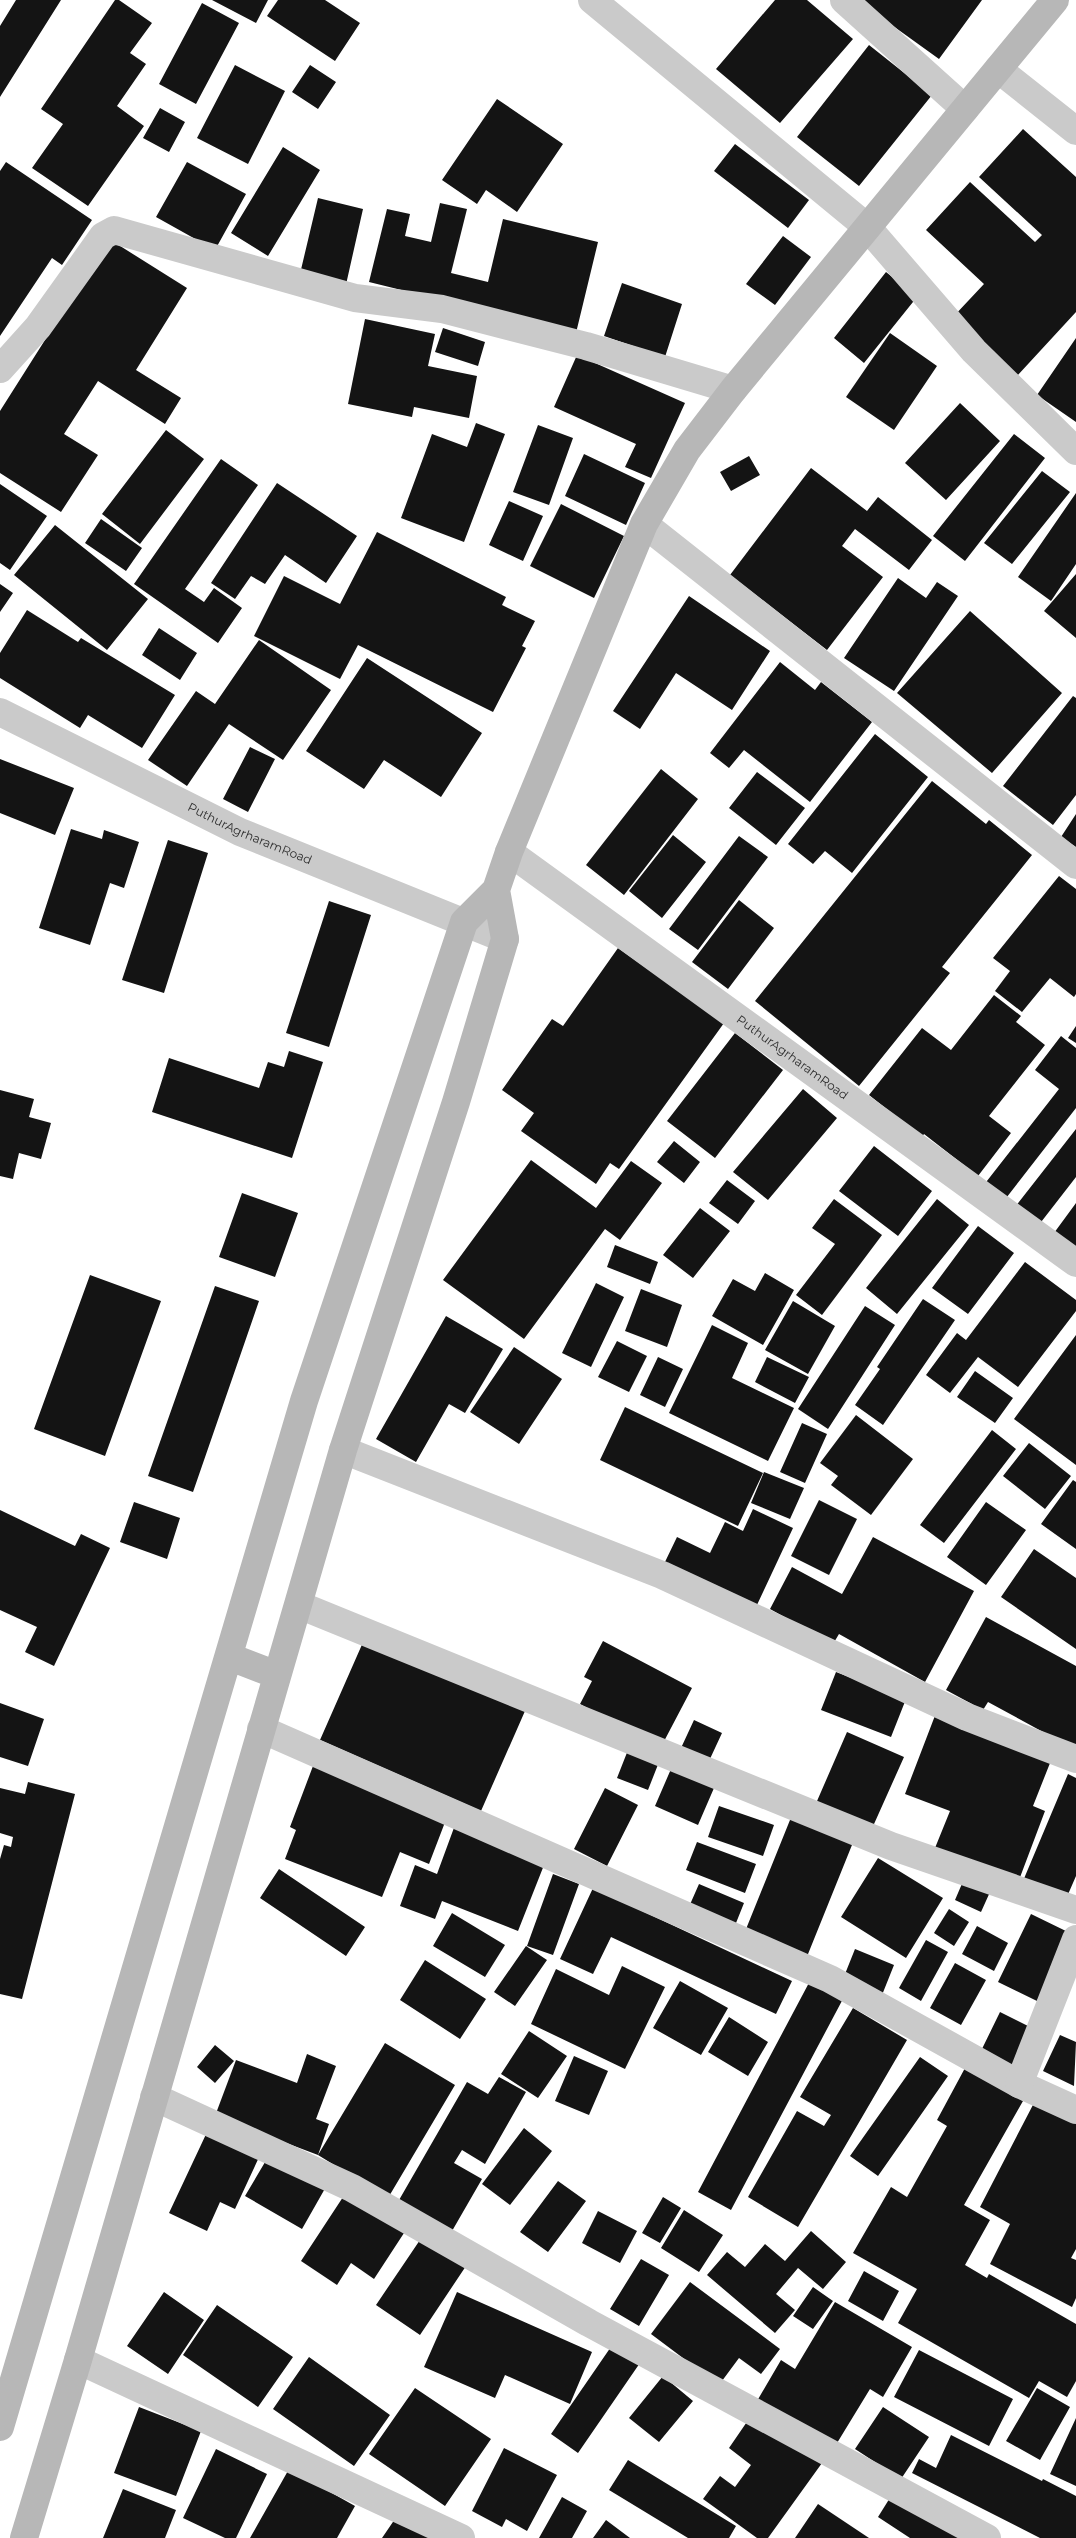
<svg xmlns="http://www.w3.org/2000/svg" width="1076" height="2538" font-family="Montserrat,sans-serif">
<rect width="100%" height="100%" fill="#fff"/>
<path fill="#141414" d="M 16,0 L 61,0 L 0,97 L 0,26 Z
M 115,0 L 119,0 L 152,23 L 130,53 L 146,64 L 117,106 L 144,126 L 88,206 L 32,168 L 63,124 L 41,109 Z
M 212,0 L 268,0 L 256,23 Z
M 278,0 L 325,0 L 360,23 L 335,61 L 267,16 Z
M 775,0 L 807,0 L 853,39 L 780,123 L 716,69 Z
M 857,0 L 982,0 L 939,59 Z
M 202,3 L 239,23 L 196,104 L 159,84 Z
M 869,45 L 932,95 L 859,186 L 797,137 Z
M 235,65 L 285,91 L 248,164 L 197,138 Z
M 310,65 L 336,82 L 318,109 L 292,92 Z
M 497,99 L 563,144 L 517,212 L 486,190 L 477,204 L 442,180 Z
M 160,108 L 185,122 L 169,152 L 143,138 Z
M 1023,129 L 1076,177 L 1076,312 L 1017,376 L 953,317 L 984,284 L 926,230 L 970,182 L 1035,242 L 1042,235 L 979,177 Z
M 735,144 L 809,200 L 788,228 L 714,171 Z
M 283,147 L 320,170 L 268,256 L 231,233 Z
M 6,162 L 92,220 L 62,265 L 52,258 L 0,336 L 0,171 Z
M 187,162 L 246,194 L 215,250 L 156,217 Z
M 318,198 L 363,209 L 345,289 L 299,278 Z
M 440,203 L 467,209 L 451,273 L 488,282 L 503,219 L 598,242 L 576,333 L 369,282 L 387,209 L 410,214 L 405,236 L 431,242 Z
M 783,236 L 811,257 L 775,305 L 746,284 Z
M 109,239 L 187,288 L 136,370 L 181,398 L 165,424 L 98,381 L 64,434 L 98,455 L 61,512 L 0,473 L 0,411 Z
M 886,272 L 917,297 L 864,363 L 834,338 Z
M 622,283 L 682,304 L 665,357 L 604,336 Z
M 365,319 L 435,334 L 428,366 L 477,376 L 469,418 L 414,407 L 412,417 L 348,404 Z
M 443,328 L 485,342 L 478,366 L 435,352 Z
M 890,333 L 937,366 L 894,430 L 846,397 Z
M 1076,338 L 1076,422 L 1037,395 Z
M 577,355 L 685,403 L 651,478 L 625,467 L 636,444 L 554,407 Z
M 960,403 L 1000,441 L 946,500 L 905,463 Z
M 476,423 L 505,434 L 464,542 L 401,518 L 432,434 L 467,447 Z
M 538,425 L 573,438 L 549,505 L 513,492 Z
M 166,430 L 204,459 L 140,544 L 102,514 Z
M 1014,434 L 1045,458 L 965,561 L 933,536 Z
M 584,454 L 645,483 L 626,525 L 565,496 Z
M 749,456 L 760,475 L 731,491 L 720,472 Z
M 221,459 L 258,485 L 185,589 L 204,602 L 214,588 L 242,608 L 218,643 L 134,584 Z
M 811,468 L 867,511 L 878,497 L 932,540 L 909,570 L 855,529 L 842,546 L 883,577 L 827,650 L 730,575 Z
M 1042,471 L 1070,492 L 1012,564 L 984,543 Z
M 277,483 L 357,536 L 326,583 L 285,555 L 265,584 L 251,576 L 235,599 L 211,583 Z
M 0,484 L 47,516 L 10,570 L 0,563 Z
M 1076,493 L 1076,564 L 1051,601 L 1018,577 Z
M 509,501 L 543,516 L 523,561 L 489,545 Z
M 561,504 L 624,536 L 594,598 L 530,566 Z
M 101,519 L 142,548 L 126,571 L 85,543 Z
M 55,525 L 148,599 L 107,650 L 14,575 Z
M 377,532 L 506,597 L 502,605 L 535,621 L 522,646 L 526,648 L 493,712 L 358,645 L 340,679 L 254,636 L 284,576 L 340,604 Z
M 1076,574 L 1076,638 L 1044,611 Z
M 898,578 L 926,598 L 937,582 L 958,596 L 894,691 L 844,658 Z
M 0,584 L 13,593 L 0,612 Z
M 689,596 L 770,651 L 732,710 L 676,673 L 640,729 L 613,711 Z
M 27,610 L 78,642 L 81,638 L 175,695 L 142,748 L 88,715 L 80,728 L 0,678 L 0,653 Z
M 970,611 L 1062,693 L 992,773 L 897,693 Z
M 159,628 L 197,653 L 180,680 L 142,655 Z
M 259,640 L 331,690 L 283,760 L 229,724 L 187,786 L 148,760 L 196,691 L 215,704 Z
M 367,658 L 482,733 L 441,797 L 384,760 L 364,789 L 306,751 Z
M 780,662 L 815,690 L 821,682 L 872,722 L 810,802 L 744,750 L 729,768 L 710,753 Z
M 1073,696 L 1076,698 L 1076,795 L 1053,825 L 1003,786 Z
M 875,734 L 928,777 L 852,873 L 825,851 L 813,864 L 788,844 Z
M 250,747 L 275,759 L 248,812 L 223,799 Z
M 0,759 L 74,788 L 55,835 L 0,813 Z
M 661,769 L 698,799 L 624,895 L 586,865 Z
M 757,772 L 805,808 L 776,845 L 729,808 Z
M 932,781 L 986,824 L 989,820 L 1032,855 L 942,967 L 950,973 L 859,1086 L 755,1001 Z
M 1076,814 L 1076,847 L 1061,837 Z
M 71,829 L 102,839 L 104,830 L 139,842 L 124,888 L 110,883 L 90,945 L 39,928 Z
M 673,835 L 706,862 L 662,918 L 629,891 Z
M 739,836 L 768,857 L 698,950 L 669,929 Z
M 168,840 L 208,853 L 164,993 L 122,980 Z
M 1059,876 L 1076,889 L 1076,994 L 1074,997 L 1050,978 L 1022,1012 L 995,991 L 1010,971 L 993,958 Z
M 739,900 L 774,928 L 728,989 L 692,962 Z
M 329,901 L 371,915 L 329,1047 L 286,1033 Z
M 618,948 L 724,1023 L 619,1169 L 610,1163 L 596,1184 L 521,1131 L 534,1113 L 502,1090 L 552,1019 L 563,1026 Z
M 994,995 L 1021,1016 L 1016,1022 L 1045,1045 L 989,1116 L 1011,1133 L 978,1176 L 924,1134 L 922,1137 L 869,1095 L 922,1028 L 951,1050 Z
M 1076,1026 L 1076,1043 L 1068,1038 Z
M 735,1033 L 783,1070 L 715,1158 L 667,1121 Z
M 1061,1036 L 1076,1048 L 1076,1108 L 1003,1202 L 983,1186 L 1059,1089 L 1035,1070 Z
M 289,1051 L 323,1062 L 292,1158 L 152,1112 L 169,1058 L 259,1088 L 268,1062 L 284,1067 Z
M 803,1089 L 837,1118 L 768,1200 L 733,1172 Z
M 0,1090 L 34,1099 L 29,1117 L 51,1123 L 41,1159 L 19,1153 L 13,1179 L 0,1176 Z
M 1076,1129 L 1076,1177 L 1038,1226 L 1015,1207 Z
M 674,1141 L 700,1162 L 684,1183 L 657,1162 Z
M 874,1146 L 932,1191 L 898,1236 L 839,1191 Z
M 531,1160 L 596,1208 L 631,1161 L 662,1183 L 620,1240 L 605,1229 L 524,1339 L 443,1280 Z
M 727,1180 L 755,1201 L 738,1224 L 709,1203 Z
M 242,1193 L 298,1213 L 275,1277 L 219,1257 Z
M 834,1199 L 882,1235 L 822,1315 L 796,1295 L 835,1244 L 812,1228 Z
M 937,1199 L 969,1225 L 897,1314 L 866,1288 Z
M 1076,1203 L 1076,1249 L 1054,1233 Z
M 700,1208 L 730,1231 L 693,1278 L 663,1255 Z
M 978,1226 L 1014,1253 L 968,1314 L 932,1288 Z
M 615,1245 L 658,1262 L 650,1284 L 607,1267 Z
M 1025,1262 L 1076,1300 L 1076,1311 L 1018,1387 L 978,1357 L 950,1393 L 926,1375 L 957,1333 L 966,1340 Z
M 765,1273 L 794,1290 L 763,1345 L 712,1316 L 733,1279 L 755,1291 Z
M 90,1275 L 161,1301 L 105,1456 L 34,1429 Z
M 596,1283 L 624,1297 L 591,1367 L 562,1353 Z
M 215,1286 L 259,1301 L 193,1492 L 148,1476 Z
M 641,1289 L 682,1305 L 667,1347 L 625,1331 Z
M 923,1299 L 955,1320 L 883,1425 L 855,1405 L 880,1369 L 877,1367 Z
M 793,1301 L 835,1326 L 808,1374 L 765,1350 Z
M 865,1306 L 895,1325 L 828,1429 L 798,1409 Z
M 446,1316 L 503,1349 L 465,1413 L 449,1404 L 416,1462 L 376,1439 Z
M 712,1325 L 748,1343 L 732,1378 L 794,1408 L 768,1461 L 669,1413 Z
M 1076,1335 L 1076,1465 L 1014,1419 Z
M 617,1341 L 647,1356 L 629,1392 L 598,1377 Z
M 514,1347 L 562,1379 L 519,1444 L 470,1412 Z
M 658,1357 L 683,1369 L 665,1407 L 640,1395 Z
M 767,1357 L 809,1377 L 795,1403 L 755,1382 Z
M 975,1371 L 1013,1398 L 995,1423 L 957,1397 Z
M 625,1407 L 763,1473 L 738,1526 L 600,1460 Z
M 856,1415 L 913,1459 L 871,1515 L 831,1485 L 838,1476 L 820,1463 Z
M 802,1423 L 827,1434 L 805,1483 L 780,1472 Z
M 992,1430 L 1016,1449 L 944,1543 L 920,1525 Z
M 1029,1443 L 1071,1476 L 1045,1509 L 1003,1476 Z
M 764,1472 L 804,1488 L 790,1519 L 751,1503 Z
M 1073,1480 L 1076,1482 L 1076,1549 L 1041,1524 Z
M 819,1500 L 857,1519 L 829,1575 L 791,1556 Z
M 134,1502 L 180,1518 L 167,1559 L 120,1542 Z
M 986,1502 L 1026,1530 L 986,1585 L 947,1557 Z
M 753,1509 L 793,1528 L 756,1607 L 664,1564 L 677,1537 L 710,1553 L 725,1522 L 743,1531 Z
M 0,1510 L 75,1546 L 81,1534 L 110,1548 L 54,1666 L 25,1652 L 37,1627 L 0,1610 Z
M 873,1537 L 974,1591 L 925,1682 L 839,1634 L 833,1644 L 770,1609 L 792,1567 L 842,1594 Z
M 1034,1549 L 1076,1578 L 1076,1649 L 1001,1597 Z
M 986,1617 L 1076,1666 L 1076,1750 L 988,1702 L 983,1710 L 946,1690 Z
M 364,1640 L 525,1711 L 481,1811 L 320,1740 Z
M 603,1641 L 692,1688 L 661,1747 L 580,1704 L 592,1681 L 584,1677 Z
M 836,1672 L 906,1699 L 891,1737 L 821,1710 Z
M 0,1703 L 44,1719 L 28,1766 L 0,1757 Z
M 936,1713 L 1052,1758 L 1033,1806 L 1045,1811 L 1019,1880 L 935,1848 L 950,1811 L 905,1794 Z
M 694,1720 L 722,1733 L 709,1761 L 681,1748 Z
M 847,1732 L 904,1757 L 870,1833 L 814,1808 Z
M 628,1750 L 659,1762 L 648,1790 L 617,1778 Z
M 313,1766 L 447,1817 L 429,1864 L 400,1852 L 382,1897 L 285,1859 L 296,1830 L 290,1827 Z
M 671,1769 L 714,1788 L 698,1825 L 655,1806 Z
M 1068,1774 L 1076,1778 L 1076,1876 L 1066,1899 L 1023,1881 Z
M 28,1782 L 75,1794 L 22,1999 L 0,1994 L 0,1859 L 4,1845 L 11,1847 L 13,1837 L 0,1833 L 0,1788 L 25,1794 Z
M 605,1788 L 638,1805 L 607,1866 L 574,1849 Z
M 719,1806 L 774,1825 L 763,1856 L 708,1837 Z
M 792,1815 L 854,1840 L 806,1959 L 744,1934 Z
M 455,1825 L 546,1860 L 518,1931 L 442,1901 L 435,1919 L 400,1906 L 415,1865 L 437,1874 Z
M 697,1842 L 756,1864 L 745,1893 L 686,1870 Z
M 878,1858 L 943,1898 L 906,1958 L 841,1917 Z
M 279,1869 L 365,1927 L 346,1956 L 260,1898 Z
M 553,1874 L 579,1884 L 553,1955 L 527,1946 Z
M 964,1879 L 990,1892 L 981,1912 L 955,1900 Z
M 699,1884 L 744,1903 L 734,1928 L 688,1909 Z
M 593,1888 L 792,1981 L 776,2014 L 611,1937 L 593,1974 L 560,1959 Z
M 949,1909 L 969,1922 L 954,1946 L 934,1933 Z
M 452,1913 L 505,1945 L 485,1977 L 433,1946 Z
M 1031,1914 L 1070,1933 L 1037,2001 L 998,1982 Z
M 977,1926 L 1008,1943 L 994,1971 L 962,1954 Z
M 926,1940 L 948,1952 L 921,2001 L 899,1988 Z
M 526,1946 L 547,1960 L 515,2006 L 494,1992 Z
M 855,1949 L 894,1965 L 882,1995 L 843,1979 Z
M 425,1960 L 486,1999 L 460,2039 L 400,2000 Z
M 955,1963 L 986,1980 L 961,2025 L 930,2008 Z
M 622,1966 L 665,1987 L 625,2069 L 531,2024 L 556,1969 L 609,1995 Z
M 811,1979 L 844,1997 L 731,2210 L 698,2192 Z
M 680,1981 L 728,2008 L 701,2055 L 653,2028 Z
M 853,2008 L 907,2040 L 798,2227 L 748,2197 L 797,2111 L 824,2126 L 831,2115 L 800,2097 Z
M 1000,2012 L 1032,2028 L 1012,2069 L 980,2053 Z
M 729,2017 L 768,2042 L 748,2076 L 708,2052 Z
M 529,2031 L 567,2056 L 538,2098 L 501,2074 Z
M 1060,2035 L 1076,2042 L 1074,2086 L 1043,2071 Z
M 385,2043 L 455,2085 L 388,2198 L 318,2155 L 215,2116 L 236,2060 L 297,2083 L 307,2054 L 336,2066 L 316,2119 L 329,2124 L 318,2155 Z
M 215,2045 L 234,2061 L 215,2083 L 197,2067 Z
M 574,2056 L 608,2071 L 589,2115 L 555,2101 Z
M 920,2057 L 948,2076 L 878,2176 L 850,2156 Z
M 965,2068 L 1023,2101 L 964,2205 L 990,2220 L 965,2265 L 987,2278 L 989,2274 L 1076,2324 L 1076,2381 L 1067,2397 L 1039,2381 L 1029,2398 L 898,2323 L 917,2289 L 853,2253 L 891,2187 L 907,2197 L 947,2126 L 937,2120 Z
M 499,2077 L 526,2092 L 485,2164 L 462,2150 L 454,2163 L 482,2179 L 448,2238 L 395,2207 L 467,2082 L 488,2094 Z
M 1035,2101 L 1076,2122 L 1076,2249 L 1071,2258 L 1076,2260 L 1076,2298 L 1072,2307 L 990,2264 L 1010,2224 L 980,2207 Z
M 524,2128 L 552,2151 L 510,2205 L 482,2184 Z
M 208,2130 L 260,2155 L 235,2209 L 220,2202 L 207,2231 L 169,2213 Z
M 271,2152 L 327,2185 L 302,2229 L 245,2196 Z
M 558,2181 L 586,2201 L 548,2252 L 520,2232 Z
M 345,2194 L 404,2233 L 374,2279 L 351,2263 L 337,2285 L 301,2261 Z
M 663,2197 L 681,2208 L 660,2243 L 642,2233 Z
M 684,2210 L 723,2235 L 699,2272 L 661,2248 Z
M 598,2211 L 637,2231 L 620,2263 L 582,2243 Z
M 811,2231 L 846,2262 L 823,2289 L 798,2268 L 776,2294 L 795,2310 L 775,2333 L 707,2275 L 727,2252 L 745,2267 L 765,2244 L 785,2261 Z
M 422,2237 L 466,2266 L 420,2335 L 376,2305 Z
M 641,2259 L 669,2275 L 639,2326 L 610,2309 Z
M 864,2271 L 899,2291 L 883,2321 L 848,2301 Z
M 690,2282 L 780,2349 L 761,2374 L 739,2358 L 719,2385 L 651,2334 Z
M 813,2287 L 833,2301 L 813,2329 L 793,2316 Z
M 164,2292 L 204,2320 L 168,2374 L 127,2346 Z
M 457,2292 L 592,2352 L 570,2404 L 505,2375 L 495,2398 L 424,2367 Z
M 835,2302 L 912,2347 L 883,2397 L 870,2389 L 834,2448 L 757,2401 L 781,2360 L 795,2369 Z
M 217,2305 L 293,2357 L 258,2407 L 183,2355 Z
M 615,2341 L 642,2360 L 578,2453 L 551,2434 Z
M 919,2350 L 1013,2399 L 989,2446 L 894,2397 Z
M 309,2357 L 390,2415 L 354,2466 L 273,2409 Z
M 663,2376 L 693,2401 L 659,2442 L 629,2418 Z
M 415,2388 L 491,2439 L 445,2506 L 369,2454 Z
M 1037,2388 L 1070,2407 L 1040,2460 L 1006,2441 Z
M 139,2407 L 201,2431 L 176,2496 L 114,2473 Z
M 883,2407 L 929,2437 L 901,2479 L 855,2449 Z
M 753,2413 L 822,2463 L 768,2538 L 757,2538 L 703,2499 L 720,2476 L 735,2487 L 751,2465 L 729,2448 Z
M 1076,2418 L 1076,2486 L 1050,2474 Z
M 951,2435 L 1042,2481 L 1043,2479 L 1076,2496 L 1076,2538 L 1040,2538 L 912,2473 L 919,2459 L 936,2468 Z
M 504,2448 L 557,2475 L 527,2531 L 506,2519 L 502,2527 L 472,2511 Z
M 216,2449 L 267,2474 L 236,2538 L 225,2538 L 183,2518 Z
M 628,2460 L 736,2526 L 729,2538 L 688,2538 L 609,2490 Z
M 289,2469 L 355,2506 L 337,2538 L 250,2538 Z
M 123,2489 L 176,2510 L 165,2538 L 103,2538 Z
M 893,2493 L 962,2538 L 910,2538 L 878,2517 Z
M 562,2497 L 587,2511 L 572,2538 L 539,2538 Z
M 818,2504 L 869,2538 L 795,2538 Z
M 397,2516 L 430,2538 L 382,2538 Z
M 606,2520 L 630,2538 L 593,2538 Z"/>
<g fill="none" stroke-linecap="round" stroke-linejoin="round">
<g stroke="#cacaca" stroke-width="28">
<path d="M 592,0 L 867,227 L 974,351 L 1076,451"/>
<path d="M 844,0 L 965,109"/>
<path d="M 998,69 L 1076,131"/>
<path d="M 0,369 L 38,327 L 103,236 L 114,230 L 355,298 L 442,309 L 586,346 L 733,390"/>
<path d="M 644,524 L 1076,865"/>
<path id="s1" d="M 0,712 L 240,832 L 505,939"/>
<path id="s2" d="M 509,852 L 1076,1263"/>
<path d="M 343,1450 L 662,1575 L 967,1717 L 1076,1759"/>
<path d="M 299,1605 L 891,1846 L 1076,1910"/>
<path d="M 261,1729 L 830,1979 L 1019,2084 L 1076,2110"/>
<path d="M 1019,2084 L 1076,1939"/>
<path d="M 154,2097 L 352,2188 L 589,2323 L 987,2538"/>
<path d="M 78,2360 L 461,2538"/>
</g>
<path stroke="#b7b7b7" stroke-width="28" d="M 230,1657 L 277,1675
M 0,2427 L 304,1401 L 464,922 L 496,890 L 509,852 L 644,524 L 687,450 L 733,390 L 1055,0
M 24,2538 L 78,2360 L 343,1450 L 456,1102 L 505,939 L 496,890"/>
</g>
<g text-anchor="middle" stroke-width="5" stroke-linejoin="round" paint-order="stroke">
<g font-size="12" fill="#2d2d2d" stroke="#fff">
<text dy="4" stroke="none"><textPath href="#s1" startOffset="278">PuthurAgrharamRoad</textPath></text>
<text dy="4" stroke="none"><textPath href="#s2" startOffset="350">PuthurAgrharamRoad</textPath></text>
</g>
</g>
</svg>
